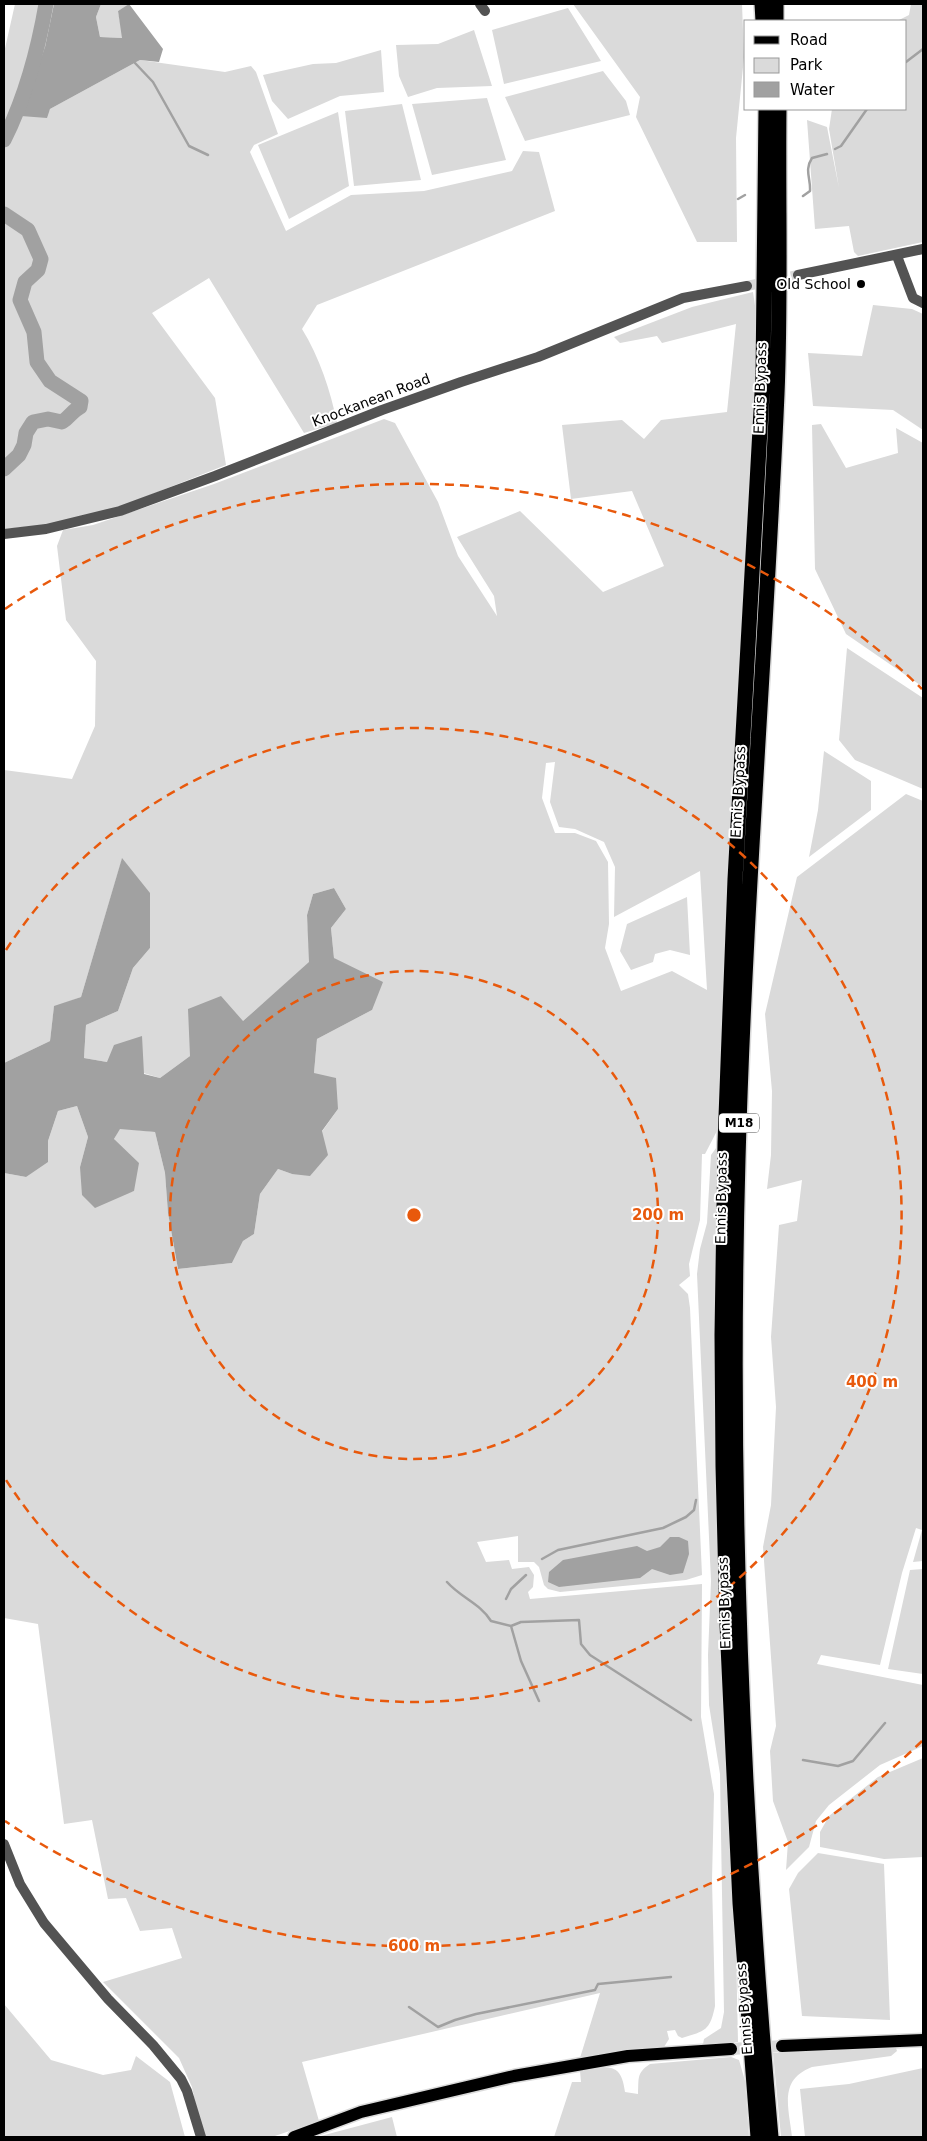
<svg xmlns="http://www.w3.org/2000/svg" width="927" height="2141" font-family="'DejaVu Sans',sans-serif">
<rect width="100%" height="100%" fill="#fff"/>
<path fill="#dadada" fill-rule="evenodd" d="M 15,4 L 54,4 L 45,47 L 46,117 L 50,109 L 140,60 L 225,72 L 251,66 L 256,72 L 278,134 L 254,145 L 250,152 L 286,231 L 351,195 L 424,191 L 512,171 L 523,151 L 539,152 L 555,211 L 317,305 L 302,329 C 319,356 331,392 337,423 L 304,433 L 209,278 L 152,313 L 215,398 L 226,465 L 117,508 L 45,525 L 4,529 L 4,53 Z
M 101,4 L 130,4 L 118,11 L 123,38 L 100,37 L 96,17 Z
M 573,4 L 742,4 L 744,57 L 736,138 L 737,242 L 697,242 L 636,117 L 640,97 Z
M 911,4 L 923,4 L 923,242 L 858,256 L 854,252 L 849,226 L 815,229 L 807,120 L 827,127 L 839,188 L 829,129 L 832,109 L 906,109 L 906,21 L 897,21 L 909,15 Z
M 568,8 L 601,61 L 504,84 L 492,30 Z
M 474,30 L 492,86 L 437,88 L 408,97 L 399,76 L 396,45 L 438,44 Z
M 381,50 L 384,92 L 340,96 L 288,119 L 272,101 L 263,75 L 313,64 L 336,63 Z
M 603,71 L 626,101 L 630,115 L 525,141 L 505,97 Z
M 487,98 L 506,160 L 432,175 L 412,104 Z
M 402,104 L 421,180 L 354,186 L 345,111 Z
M 338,112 L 349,186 L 289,219 L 258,145 Z
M 753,292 L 758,326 L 719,1127 L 705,1154 L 702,1154 L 700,1220 L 689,1264 L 690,1276 L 679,1285 L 688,1294 L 690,1308 L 702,1575 L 686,1580 L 560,1592 L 548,1589 L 544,1585 L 539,1567 L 534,1562 L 518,1562 L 518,1536 L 477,1542 L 486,1562 L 509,1560 L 512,1569 L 529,1567 L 534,1575 L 533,1587 L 528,1592 L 530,1599 L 702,1584 L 701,1717 L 714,1794 L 712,1880 L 715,2006 C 710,2031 705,2031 682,2038 L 678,2036 L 675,2030 L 667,2031 L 669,2039 L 664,2047 L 580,2058 L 600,1993 L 302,2062 L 319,2121 L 272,2137 L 202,2137 L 192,2087 L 179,2058 L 103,1982 L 182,1958 L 172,1928 L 140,1931 L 126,1898 L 108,1899 L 92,1820 L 64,1824 L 38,1624 L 4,1618 L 4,1173 L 26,1177 L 48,1141 L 58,1111 L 77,1106 L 88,1137 L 80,1167 L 118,1196 L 134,1191 L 114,1139 L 120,1128 L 155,1132 L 165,1173 L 168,1213 L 178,1269 L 232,1263 L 243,1241 L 254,1234 L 260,1194 L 278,1169 L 292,1174 L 338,1109 L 314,1073 L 317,1039 L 372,1010 L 334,958 L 331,928 L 346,909 L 334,888 L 313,894 L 307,915 L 310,962 L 243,1021 L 190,1056 L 160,1078 L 107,1062 L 84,1058 L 86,1025 L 118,1011 L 133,968 L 150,948 L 150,922 L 122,859 L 81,997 L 54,1007 L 50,1041 L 4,1063 L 4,770 L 72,779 L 95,726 L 96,661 L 66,620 L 57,546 L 63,530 L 93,525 L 214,484 L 384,419 L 395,423 L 438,502 L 458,556 L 497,616 L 494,596 L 457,537 L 520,511 L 603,592 L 664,566 L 632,491 L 571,499 L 562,425 L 622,420 L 644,439 L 661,420 L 727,412 L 736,324 L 662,343 L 657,336 L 620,343 L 614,337 L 692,307 ZM 555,762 L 550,802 L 559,827 L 575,829 L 604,842 L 615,867 L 614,917 L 700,871 L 707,990 L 672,971 L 621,991 L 605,948 L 609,924 L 608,862 L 596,841 L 575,833 L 555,833 L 542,798 L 546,763 Z
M 873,305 L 912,309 L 923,314 L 923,430 L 893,410 L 813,406 L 808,353 L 862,356 Z
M 821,424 L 846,468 L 898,453 L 896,428 L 923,443 L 923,687 L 846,634 L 815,569 L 812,425 Z
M 847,648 L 923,698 L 923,789 L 855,760 L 839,740 Z
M 824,751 L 871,781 L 871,810 L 809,857 L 818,810 Z
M 906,794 L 923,801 L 923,1561 L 913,1562 L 922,1530 L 916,1528 L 902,1573 L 880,1665 L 821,1655 L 817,1664 L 923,1685 L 923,1746 L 880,1765 L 829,1805 L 816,1821 L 809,1847 L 786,1870 L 788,1842 L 773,1801 L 770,1751 L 776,1726 L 763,1547 L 771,1505 L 776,1407 L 771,1337 L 779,1225 L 797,1221 L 802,1180 L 767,1189 L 771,1155 L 772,1091 L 765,1014 L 797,877 Z
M 687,897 L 690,955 L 670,950 L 655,954 L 653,962 L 631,970 L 620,951 L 627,924 Z
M 719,1144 L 738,2042 L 703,2044 L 704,2039 L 721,2028 L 724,2012 L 720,1774 L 709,1705 L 708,1655 L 711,1581 L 697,1274 L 700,1249 L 707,1223 L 711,1155 Z
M 923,1569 L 923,1674 L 888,1669 L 910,1570 Z
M 923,1758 L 923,1857 L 884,1859 L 820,1847 L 820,1832 L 829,1816 L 878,1777 Z
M 818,1853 L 884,1864 L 890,2020 L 802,2016 L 789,1889 L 798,1873 Z
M 4,2004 L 51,2060 L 103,2075 L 131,2070 L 136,2056 L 170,2082 L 185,2137 L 4,2137 Z
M 896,2048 L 897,2051 L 891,2056 L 812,2067 C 778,2080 789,2108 792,2137 L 781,2137 L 773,2053 Z
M 731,2057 L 739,2060 L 745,2081 L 749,2137 L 554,2137 L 572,2082 L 581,2082 L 580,2071 C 605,2068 621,2059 625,2092 L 638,2094 C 639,2079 636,2073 650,2064 Z
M 923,2068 L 923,2137 L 805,2137 L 800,2089 L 849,2084 Z
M 392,2117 L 397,2137 L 317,2137 Z"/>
<path fill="#a1a1a1" d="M 54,4 L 101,4 L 96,17 L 100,37 L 122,38 L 118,11 L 129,4 L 163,49 L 159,62 L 140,60 L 50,109 L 47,118 L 21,116 L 45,47 Z
M 122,858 L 150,893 L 150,948 L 133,968 L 118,1011 L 86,1025 L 84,1058 L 107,1062 L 114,1045 L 142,1036 L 144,1074 L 160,1078 L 190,1056 L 188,1009 L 221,996 L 243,1021 L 309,962 L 307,915 L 313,894 L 334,888 L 346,909 L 331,928 L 334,958 L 383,982 L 372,1010 L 317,1039 L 314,1073 L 336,1078 L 338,1109 L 322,1131 L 328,1155 L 310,1176 L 292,1174 L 278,1169 L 260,1194 L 254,1234 L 243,1241 L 232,1263 L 178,1269 L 168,1213 L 165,1173 L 155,1132 L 120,1129 L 114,1139 L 139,1163 L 134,1191 L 95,1208 L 82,1195 L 80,1167 L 88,1137 L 77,1106 L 58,1111 L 48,1141 L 48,1162 L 26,1177 L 4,1173 L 4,1063 L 50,1041 L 54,1006 L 81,997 Z
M 670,1537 L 679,1537 L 688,1541 L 689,1554 L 683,1573 L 670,1575 L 652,1569 L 640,1578 L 559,1587 L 548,1582 L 549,1572 L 563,1560 L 637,1546 L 647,1551 L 660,1547 Z"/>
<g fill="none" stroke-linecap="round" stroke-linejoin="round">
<path stroke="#a1a1a1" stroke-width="2.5" d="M 906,62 L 923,49
M 135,63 L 153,82 L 189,146 L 208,155
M 835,149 L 841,146 L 867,109
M 803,196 L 810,191 C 811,179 804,170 812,158 L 827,154
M 738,199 L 745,195
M 542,1559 L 558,1550 L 663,1528 L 686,1517 L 694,1510 L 696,1500
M 447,1582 C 460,1597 481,1604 491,1621 L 511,1626 L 521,1622 L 579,1620 L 581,1644 L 590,1655 L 691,1720
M 506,1599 L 511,1589 L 526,1575
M 511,1626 L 521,1661 L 539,1701
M 803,1760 L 838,1766 L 853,1761 L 885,1723
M 409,2007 L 438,2027 L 455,2020 L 476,2014 L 595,1990 L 598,1984 L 671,1977"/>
<path stroke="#a1a1a1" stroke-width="15" d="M 4,140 C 25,98 38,50 46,4
M 4,214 L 28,230 L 41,259 L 38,270 L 25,282 L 20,300 L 34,332 L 37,362 L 50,381 L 81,401 L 80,407 C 72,411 70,417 62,422 L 48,419 L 33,422 L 26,433 L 24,445 L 19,455 L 4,469"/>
<path stroke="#d9d9d9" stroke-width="10" stroke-dasharray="10 5" stroke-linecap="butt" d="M 747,286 L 798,275"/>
<path stroke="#d9d9d9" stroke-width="12" stroke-dasharray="12 6" stroke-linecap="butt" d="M 731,2049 L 782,2046"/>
<defs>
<path id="major" d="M 782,2046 L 923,2040
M 294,2137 L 361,2112 L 514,2076 L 628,2056 L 731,2049"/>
<path id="highway" d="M 762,4 L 763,21
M 776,4 L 776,21
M 758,2137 L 740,1903 L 727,1624 L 723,1466 L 722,1335 L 725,1143 L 735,879 L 763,375 L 766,109
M 771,2137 C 742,1812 729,1485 738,1159 C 745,903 766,649 777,394 C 781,300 778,204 779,109"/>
</defs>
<use href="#major" stroke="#dbdbdb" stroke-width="15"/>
<use href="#highway" stroke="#dbdbdb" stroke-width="18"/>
<path stroke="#535353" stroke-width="10" d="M 480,4 L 485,11
M 897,256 L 913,298 L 923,303
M 798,275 L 923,249
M 4,534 L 46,529 L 120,511 L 215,476 L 382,410 L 461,382 L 538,357 L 683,298 L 747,286
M 4,1844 L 20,1884 L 44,1923 L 108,1999 L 153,2045 L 181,2079 L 187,2091 L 201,2137"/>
<use href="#major" stroke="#000" stroke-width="12"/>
<use href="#highway" stroke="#000" stroke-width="15"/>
</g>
<g fill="none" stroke="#e8590c" stroke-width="2.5" stroke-dasharray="9 6">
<circle cx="414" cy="1215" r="244"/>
<path d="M6 950A487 487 0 1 1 6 1480"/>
<path d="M922 1741A731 731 0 0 1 5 1821M5 609A731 731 0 0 1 922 689"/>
</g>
<circle fill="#000" stroke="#fff" stroke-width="2" cx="861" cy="284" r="5"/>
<g text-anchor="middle" stroke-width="4" stroke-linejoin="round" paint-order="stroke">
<rect fill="#fff" stroke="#4c4c4c" stroke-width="1" x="719" y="1113.5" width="40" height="19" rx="4"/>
<g font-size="12" font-weight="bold" fill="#000">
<text x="739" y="1127">M18</text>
</g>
<g font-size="14" fill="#000" stroke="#fff" text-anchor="end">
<text x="851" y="289">Old School</text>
</g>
<g font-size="14" fill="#000" stroke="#fff">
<text transform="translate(760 388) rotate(-88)" y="5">Ennis Bypass</text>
<text transform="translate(371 400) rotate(-21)" y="5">Knockanean Road</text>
<text transform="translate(738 792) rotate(-87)" y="5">Ennis Bypass</text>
<text transform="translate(721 1198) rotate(-89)" y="5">Ennis Bypass</text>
<text transform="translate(724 1603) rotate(-92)" y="5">Ennis Bypass</text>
<text transform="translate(744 2009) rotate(-94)" y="5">Ennis Bypass</text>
</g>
</g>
<circle cx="414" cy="1215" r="8" fill="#e8590c" stroke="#fff" stroke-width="2.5"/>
<g font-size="15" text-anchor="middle" font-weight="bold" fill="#e8590c" stroke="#fff" stroke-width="4" stroke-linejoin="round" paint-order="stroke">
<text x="658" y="1220">200 m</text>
<text x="872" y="1387">400 m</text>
<text x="414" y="1951">600 m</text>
</g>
<rect width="927" height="2141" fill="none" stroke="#000000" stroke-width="10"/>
<rect x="744" y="20" width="162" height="90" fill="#ffffff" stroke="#999999"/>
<rect x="754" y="36" width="25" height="8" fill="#000000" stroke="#999999"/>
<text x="790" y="45" font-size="15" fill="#000000">Road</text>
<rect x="754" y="58" width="25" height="15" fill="#dadada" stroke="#999999"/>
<text x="790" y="70" font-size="15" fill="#000000">Park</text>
<rect x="754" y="82" width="25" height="15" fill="#a1a1a1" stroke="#999999"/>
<text x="790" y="95" font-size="15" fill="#000000">Water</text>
</svg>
